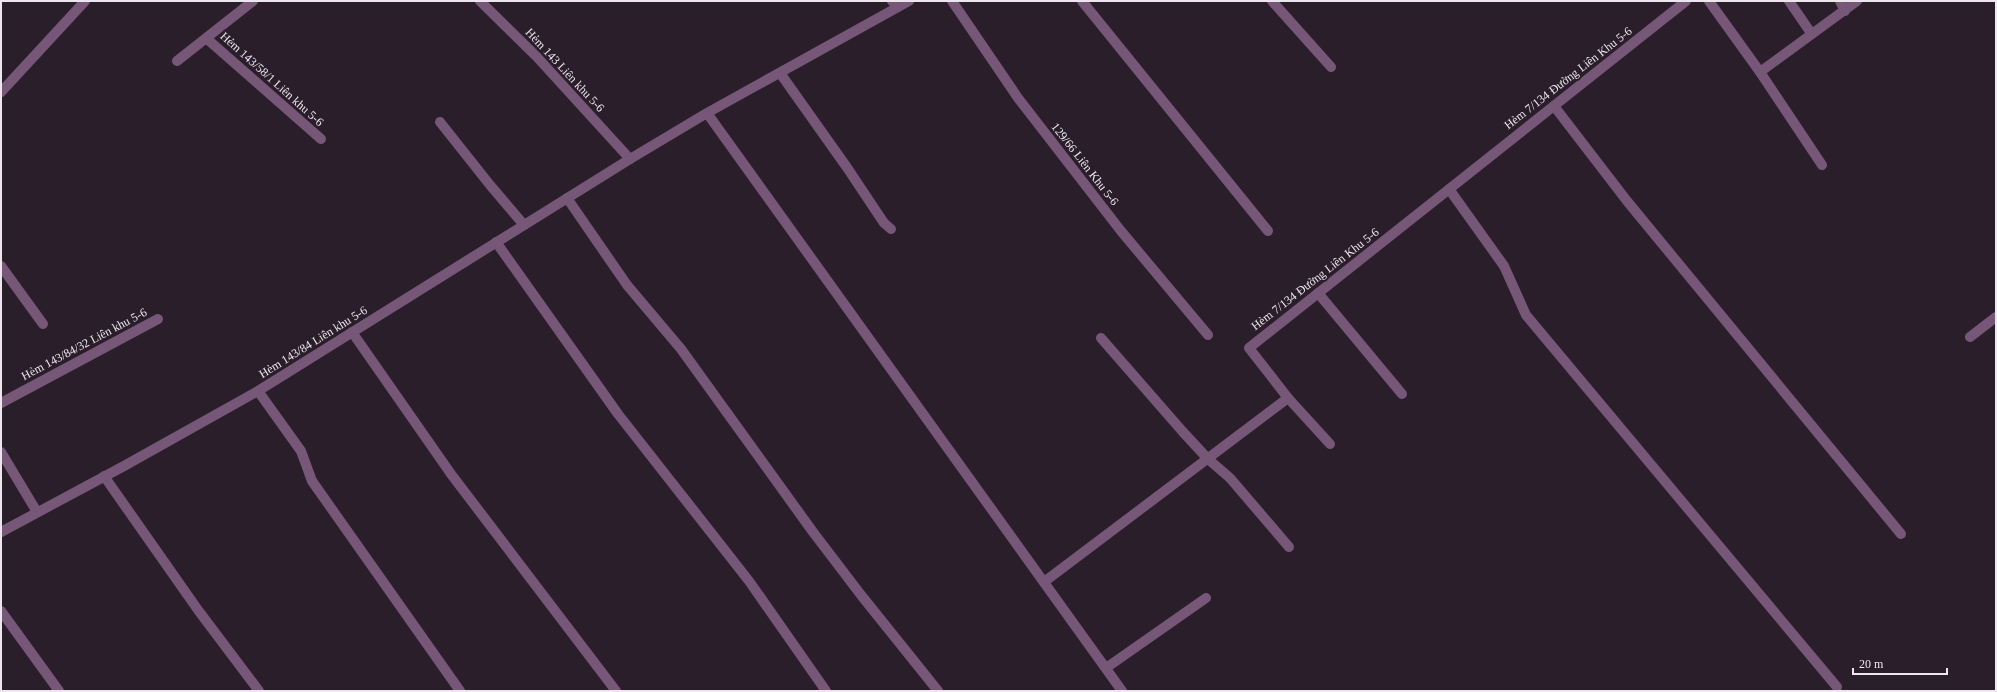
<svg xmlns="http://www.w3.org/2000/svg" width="1997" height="692" font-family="'Times New Roman',serif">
<rect width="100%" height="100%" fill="#2b1e2b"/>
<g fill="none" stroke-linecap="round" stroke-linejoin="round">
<path stroke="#765777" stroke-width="10" d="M 480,1 L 537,57 L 630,159 L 707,113 L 909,1
M 1082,1 L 1268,231
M 1272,1 L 1331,67
M 1789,1 L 1811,33
M 1840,1 L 1845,11
M 1760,72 L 1857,1
M 780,73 L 848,169 L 884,223 L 891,229
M 1,92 L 85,1
M 1554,106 L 1627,201 L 1901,534
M 707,113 L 1122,691
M 440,122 L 490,185 L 524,225
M 1449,189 L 1504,266 L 1526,315 L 1837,687
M 567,198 L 627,285 L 681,349 L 813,532 L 861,595 L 938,691
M 496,242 L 618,414 L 749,581 L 826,691
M 1,266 L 43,324
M 1318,293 L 1402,394
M 352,332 L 451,474 L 616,691
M 1101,338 L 1183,432 L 1208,459 L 1230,478 L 1289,547
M 258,391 L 301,451 L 312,481 L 460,691
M 1288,398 L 1330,444
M 1,403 L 158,319
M 104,476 L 198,610 L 259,691
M 1,611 L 59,691
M 1106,668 L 1206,598"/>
<path stroke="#765777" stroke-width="10" d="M 892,1 L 898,7
M 952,1 L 1018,98 L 1121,231 L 1208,335
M 1709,1 L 1760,72 L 1822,165
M 206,38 L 321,139
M 177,61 L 253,1
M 1970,337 L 1996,317
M 1,452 L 37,512
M 1,532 L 124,466 L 258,391 L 630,159
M 1044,582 L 1288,398 L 1249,348 L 1686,1"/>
</g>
<g text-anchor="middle" stroke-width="4" stroke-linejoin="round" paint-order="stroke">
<g font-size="12" fill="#eee6ef" stroke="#2b1e2b">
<text transform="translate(565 70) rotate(47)" y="4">Hẻm 143 Liên khu 5-6</text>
<text transform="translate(1568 78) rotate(-38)" y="4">Hẻm 7/134 Đường Liên Khu 5-6</text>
<text transform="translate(272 79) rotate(42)" y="4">Hẻm 143/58/1 Liên khu 5-6</text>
<text transform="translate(1085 164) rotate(52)" y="4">129/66 Liên Khu 5-6</text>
<text transform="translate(1315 279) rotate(-38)" y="4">Hẻm 7/134 Đường Liên Khu 5-6</text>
<text transform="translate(313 342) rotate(-32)" y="4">Hẻm 143/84 Liên khu 5-6</text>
<text transform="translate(84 344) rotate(-28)" y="4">Hẻm 143/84/32 Liên khu 5-6</text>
</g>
</g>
<rect width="1997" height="692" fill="none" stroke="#eee6ef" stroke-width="4"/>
<path d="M1853 668v6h94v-6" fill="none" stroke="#eee6ef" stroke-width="2"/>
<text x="1859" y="668" font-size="12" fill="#eee6ef" stroke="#2b1e2b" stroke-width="3" paint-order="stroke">20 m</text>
</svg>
